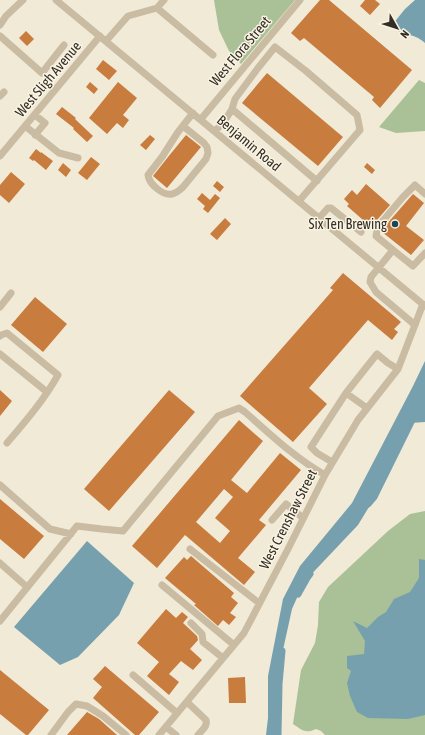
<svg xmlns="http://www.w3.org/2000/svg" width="425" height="735" font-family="'Asap Condensed',sans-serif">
<rect width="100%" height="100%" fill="#f1ead7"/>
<path fill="#aac097" d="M 214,0 L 295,0 L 241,64 L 229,51 L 219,30 Z
M 419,80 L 425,83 L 425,131 L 396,133 L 379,127 Z
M 425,511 L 425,735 L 325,735 L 321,731 L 316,729 C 305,734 302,730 293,724 L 301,670 L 315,643 L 318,625 L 319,602 L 328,587 L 388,531 L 410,514 Z"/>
<path fill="#76a0ae" d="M 415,0 L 425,0 L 425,43 C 418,37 411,34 403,35 L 392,25 L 405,9 Z
M 425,361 L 425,422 L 410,423 L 372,502 L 358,525 L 304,582 L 292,609 L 279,668 L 276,735 L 266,735 L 268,718 L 268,676 L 283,599 L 300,566 L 352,503 L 413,386 Z
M 87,541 L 134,583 L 119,615 L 78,657 L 60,665 L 14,627 Z
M 419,559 L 425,560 L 425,715 L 408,719 L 368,718 L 357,712 L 350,696 L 347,683 L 351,671 L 347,668 L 347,656 L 364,654 L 365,641 L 353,621 L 367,628 L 378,617 L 386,612 L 394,599 L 410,592 L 419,578 Z"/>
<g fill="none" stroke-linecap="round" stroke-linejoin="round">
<path stroke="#76a0ae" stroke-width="7" d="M 368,504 L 374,497 L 414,416
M 298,594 L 307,578 L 310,574
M 278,735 L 279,684 L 282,651"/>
</g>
<path fill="#c87c3e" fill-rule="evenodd" d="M 320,0 L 329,0 L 412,70 L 380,108 L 372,100 L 374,97 L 304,38 L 300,41 L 291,33 Z
M 365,0 L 375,0 L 380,4 L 370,15 L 360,6 Z
M 26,31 L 34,39 L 27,46 L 19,38 Z
M 103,60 L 117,71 L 109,80 L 96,69 Z
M 267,73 L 343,137 L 318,166 L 242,103 Z
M 90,82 L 98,89 L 94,94 L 86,87 Z
M 118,82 L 137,98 L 123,115 L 129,120 L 123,128 L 117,123 L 107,134 L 89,118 Z
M 62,107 L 76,118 L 75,119 L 93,136 L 87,142 L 73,129 L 74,128 L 56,114 Z
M 150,135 L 155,139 L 146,150 L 140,145 Z
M 186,135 L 201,147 L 167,188 L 153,176 L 168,157 Z
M 36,149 L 41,153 L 41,152 L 53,161 L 46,170 L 34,160 L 33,161 L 29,158 Z
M 91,157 L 100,164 L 87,180 L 78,173 Z
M 63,163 L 71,170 L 66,177 L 58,170 Z
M 367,163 L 375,170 L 372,174 L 364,167 Z
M 11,172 L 25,184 L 9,203 L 0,195 L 0,185 Z
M 217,181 L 224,187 L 220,192 L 213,186 Z
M 366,184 L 390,205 L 377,220 L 374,225 L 373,224 L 370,226 L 347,206 L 349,204 L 344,199 L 352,190 L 357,195 Z
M 202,193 L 210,200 L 215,194 L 220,198 L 208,213 L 203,209 L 205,206 L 197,199 Z
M 413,194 L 424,203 L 406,226 L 424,240 L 411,255 L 382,232 L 385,226 Z
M 225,218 L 231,224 L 217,240 L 210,234 Z
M 343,273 L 401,322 L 394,329 L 398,332 L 392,340 L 368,320 L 309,388 L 327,404 L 293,442 L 240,396 L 333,290 L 330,288 Z
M 35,297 L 67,324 L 43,352 L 11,325 Z
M 0,390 L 12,401 L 0,416 Z
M 169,390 L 195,412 L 109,511 L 84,489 Z
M 239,420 L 263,441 L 231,480 L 247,493 L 280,453 L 301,470 L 259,520 L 266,525 L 238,558 L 255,572 L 244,585 L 185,535 L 157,568 L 132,546 ZM 224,489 L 233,497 L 215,518 L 230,531 L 220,543 L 196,522 Z
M 0,499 L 44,536 L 24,559 L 0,539 Z
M 191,556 L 234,593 L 231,597 L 238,603 L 230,613 L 236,617 L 229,625 L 223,620 L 218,626 L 194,605 L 196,604 L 165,578 L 184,557 L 187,560 Z
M 166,609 L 176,618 L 182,612 L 188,617 L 183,623 L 197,636 L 198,640 L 190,649 L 202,660 L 193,670 L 181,661 L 169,674 L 179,682 L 169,695 L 147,676 L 159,662 L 137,643 Z
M 105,666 L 159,712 L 139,735 L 135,735 L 93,698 L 102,687 L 93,679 Z
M 0,670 L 49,710 L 28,735 L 26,735 L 0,714 Z
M 245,677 L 246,703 L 229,703 L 228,678 Z
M 87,712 L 99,719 L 117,735 L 67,735 Z"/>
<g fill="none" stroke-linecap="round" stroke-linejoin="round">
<path stroke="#c9bca3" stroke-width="7" d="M 56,0 L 425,306
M 157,8 L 213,55
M 0,25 L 6,16 L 23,0
M 0,36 L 42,73 L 64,45
M 106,41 L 128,16 L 157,8 L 164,0
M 0,96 L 4,92
M 232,109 L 317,181
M 35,115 L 45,123 L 35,135
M 201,119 L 300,0
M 25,126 L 59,153 L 63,154 L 78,158
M 183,126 L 204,143 L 207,147 L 208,153 L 206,159 L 183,187 C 180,190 176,193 172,194 C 163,196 149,184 148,175 L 162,157 L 178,132 L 193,113
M 215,131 L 224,122 L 232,109 L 235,99 L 258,68 L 275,47 L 306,71 L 357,115 L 360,130 L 299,201
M 0,156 L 100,36
M 319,218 L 328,208 L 331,208 L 361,232
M 393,250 L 376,236 L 377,231 L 381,223 L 403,197 L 415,185 L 425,194
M 0,307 L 11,293
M 415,325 L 376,292 L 370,282 L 371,277 L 393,250 L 413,266 L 425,253
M 0,336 L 1,335 L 7,333 L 58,375 C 44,400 25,422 7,443
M 0,354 L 47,392
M 346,393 L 365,369 L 377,354 L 388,363 L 398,369
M 332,462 L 317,453 L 311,447 L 346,393 L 367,408
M 0,485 L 50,529 L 71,534
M 272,520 L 286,504 L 303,518
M 190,549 L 259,603
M 0,563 L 27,587
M 162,585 L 234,645
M 0,621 L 77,526 L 102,529 L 123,531 L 218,416 L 239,408 L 245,412 C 271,435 295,458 325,475
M 191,623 L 202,634 L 203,642 L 223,658
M 133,675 L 177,713
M 187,702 L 206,720 C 208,726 202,730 198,735
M 166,727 L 176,735
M 51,735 L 68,712 L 76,704 L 87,706 L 103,716 L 126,735
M 159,735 L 244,633 L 288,549 L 325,475 L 358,420 L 398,369 L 423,304"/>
</g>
<circle fill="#1b4655" stroke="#f9f3e3" stroke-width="1.5" cx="395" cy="224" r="4"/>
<g text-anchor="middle" stroke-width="3" stroke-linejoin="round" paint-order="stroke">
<g font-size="14" fill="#342d25" stroke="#f9f3e3">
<text transform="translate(240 51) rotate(-50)" y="5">West Flora Street</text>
<text transform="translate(48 79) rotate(-50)" y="5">West Sligh Avenue</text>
<text transform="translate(249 143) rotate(40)" y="5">Benjamin Road</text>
<text transform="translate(288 519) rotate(-63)" y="5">West Crenshaw Street</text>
</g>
<g font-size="14" fill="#342d25" stroke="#f9f3e3" text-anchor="end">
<text x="387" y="229">Six Ten Brewing</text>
</g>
</g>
<g transform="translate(397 28) rotate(129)" stroke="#f9f3e3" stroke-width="3" paint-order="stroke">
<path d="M0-3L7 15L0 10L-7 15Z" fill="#342d25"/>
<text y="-6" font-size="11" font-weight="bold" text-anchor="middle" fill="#342d25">N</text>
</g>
</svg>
